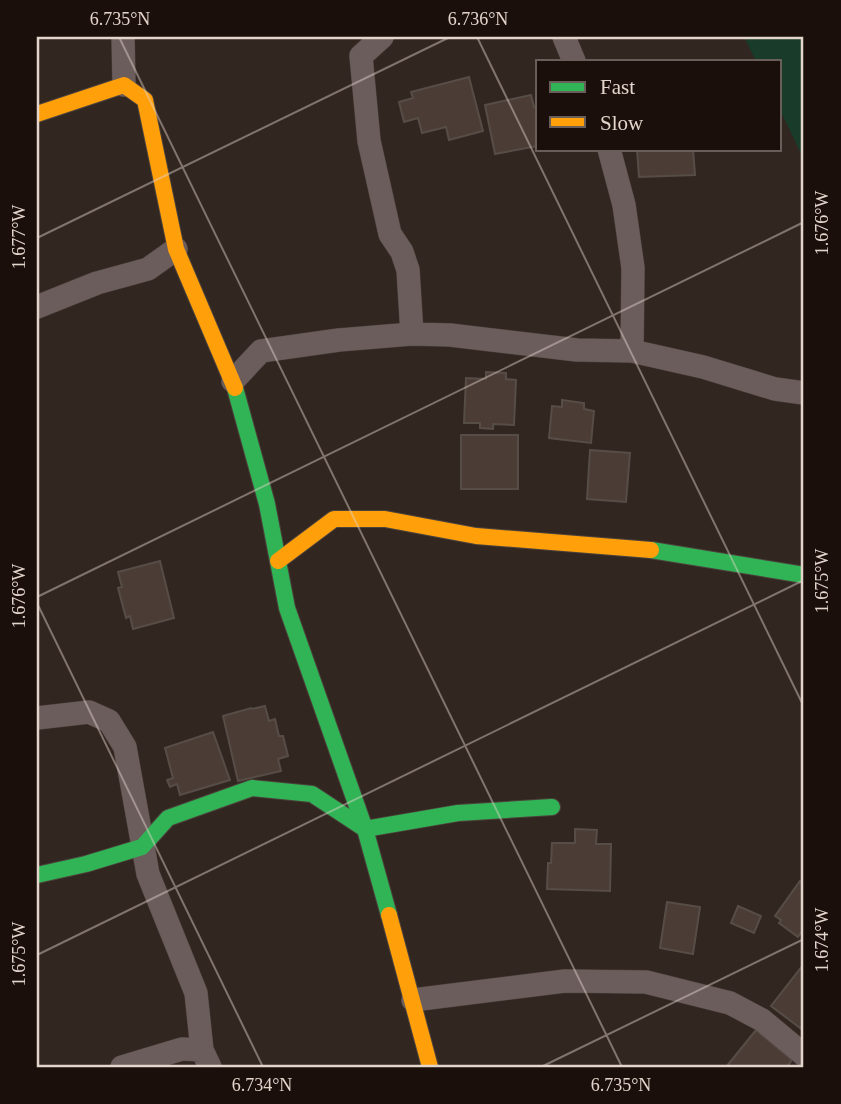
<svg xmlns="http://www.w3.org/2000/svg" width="841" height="1104" font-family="Georgia,serif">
<rect width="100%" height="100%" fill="#322620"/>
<path fill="#193b2a" d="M 744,37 L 804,37 L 804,160 L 780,110 L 780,61 L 756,61 Z"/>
<path fill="#4b3d36" stroke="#574d47" stroke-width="2" d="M 469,77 L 483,131 L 449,140 L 446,127 L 422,133 L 418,118 L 404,122 L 399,102 L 413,98 L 411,92 Z
M 531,95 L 534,107 L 538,107 L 538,146 L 495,154 L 485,105 Z
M 637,149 L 693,149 L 695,175 L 639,177 Z
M 486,372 L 506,373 L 506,379 L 516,380 L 514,425 L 493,424 L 493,429 L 480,428 L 480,423 L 464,423 L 466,378 L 486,379 Z
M 562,400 L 584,403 L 584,409 L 594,411 L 591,443 L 549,438 L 552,406 L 562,407 Z
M 461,435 L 518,435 L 518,489 L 461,489 Z
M 590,450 L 630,453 L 626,502 L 587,499 Z
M 160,561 L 174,618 L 133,629 L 130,616 L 126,618 L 118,588 L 122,587 L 118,572 Z
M 265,706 L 269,721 L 275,719 L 279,736 L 283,736 L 288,756 L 278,759 L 281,771 L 238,781 L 223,716 L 251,708 L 252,709 Z
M 213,732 L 230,780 L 180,795 L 177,784 L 170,787 L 167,780 L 173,778 L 165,748 Z
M 575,829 L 597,830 L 596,844 L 611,844 L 610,891 L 547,889 L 548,863 L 551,863 L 552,843 L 575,843 Z
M 800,881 L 804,884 L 804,928 L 798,937 L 779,923 L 781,920 L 775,916 Z
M 667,902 L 700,907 L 693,954 L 660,948 Z
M 738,906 L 761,916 L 754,933 L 731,923 Z
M 803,965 L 804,966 L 804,1031 L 771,1006 Z
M 756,1030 L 792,1060 L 787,1067 L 726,1067 Z"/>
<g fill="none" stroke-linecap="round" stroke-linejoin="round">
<defs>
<path id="street" d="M 123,37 L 124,85
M 564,37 L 574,61
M 37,307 L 97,283 L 148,269 L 176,249
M 412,334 L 450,335 L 577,350 L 632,351 L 633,268 L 624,205 L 609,149
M 632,351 L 703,367 L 775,389 L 804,393
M 233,381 L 261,351 L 339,340 L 412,334 L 408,270 L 402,252 L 390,234 L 369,141 L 361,56 L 382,37
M 37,718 L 89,712 L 109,721 L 125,747 L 148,874 L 196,993 L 202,1050 L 210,1067
M 413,1000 L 565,981 L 646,982 L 730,1003 L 762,1020 L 804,1055
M 122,1067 L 182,1049 L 202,1050"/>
<path id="fast" d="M 235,388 L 267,504 L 287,608 L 365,829 L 389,915
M 651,550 L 804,575
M 37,875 L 86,864 L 142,847 L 168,818 L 252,788 L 312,794 L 365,829 L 458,813 L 552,807"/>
<path id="slow" d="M 37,114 L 124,85 L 145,100 L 176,249 L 235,388
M 278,561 L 334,519 L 385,519 L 476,536 L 651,550
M 389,915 L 430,1067"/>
</defs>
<use href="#street" stroke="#4d433d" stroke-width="24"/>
<use href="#fast" stroke="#4d433d" stroke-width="18"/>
<use href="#slow" stroke="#4d433d" stroke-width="18"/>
<use href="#street" stroke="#6c5d5d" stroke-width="23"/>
<use href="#fast" stroke="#30b455" stroke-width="16"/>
<use href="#slow" stroke="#ff9f0a" stroke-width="16"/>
</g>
<path fill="none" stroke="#e3d4cc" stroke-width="2" stroke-opacity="0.45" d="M 119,37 L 622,1067M 477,37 L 804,707M 37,238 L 450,37M 37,597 L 804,222M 37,603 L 263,1067M 37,955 L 804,580M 541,1067 L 804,939"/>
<rect width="841" height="1104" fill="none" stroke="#1a0f0a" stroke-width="77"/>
<rect x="536" y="60" width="245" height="91" fill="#1a0f0a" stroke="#6a5e58" stroke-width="2"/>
<rect x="550" y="82" width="35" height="10" fill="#30b455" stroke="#6a5e58" stroke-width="2"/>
<text x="600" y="94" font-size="21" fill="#e3d4cc">Fast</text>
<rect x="550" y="117" width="35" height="10" fill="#ff9f0a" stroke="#6a5e58" stroke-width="2"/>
<text x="600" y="130" font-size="21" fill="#e3d4cc">Slow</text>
<rect x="38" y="38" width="764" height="1028" fill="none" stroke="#e3d4cc" stroke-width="2.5"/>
<g font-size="18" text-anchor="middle" fill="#e3d4cc">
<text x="120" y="25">6.735°N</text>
<text x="478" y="25">6.736°N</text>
<text transform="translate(822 223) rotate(-90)" y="6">1.676°W</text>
<text transform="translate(19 237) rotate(-90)" y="6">1.677°W</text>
<text transform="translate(822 581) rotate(-90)" y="6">1.675°W</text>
<text transform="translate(19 596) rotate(-90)" y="6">1.676°W</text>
<text transform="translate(822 940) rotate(-90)" y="6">1.674°W</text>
<text transform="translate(19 954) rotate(-90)" y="6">1.675°W</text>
<text x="262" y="1091">6.734°N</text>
<text x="621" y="1091">6.735°N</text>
</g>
</svg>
